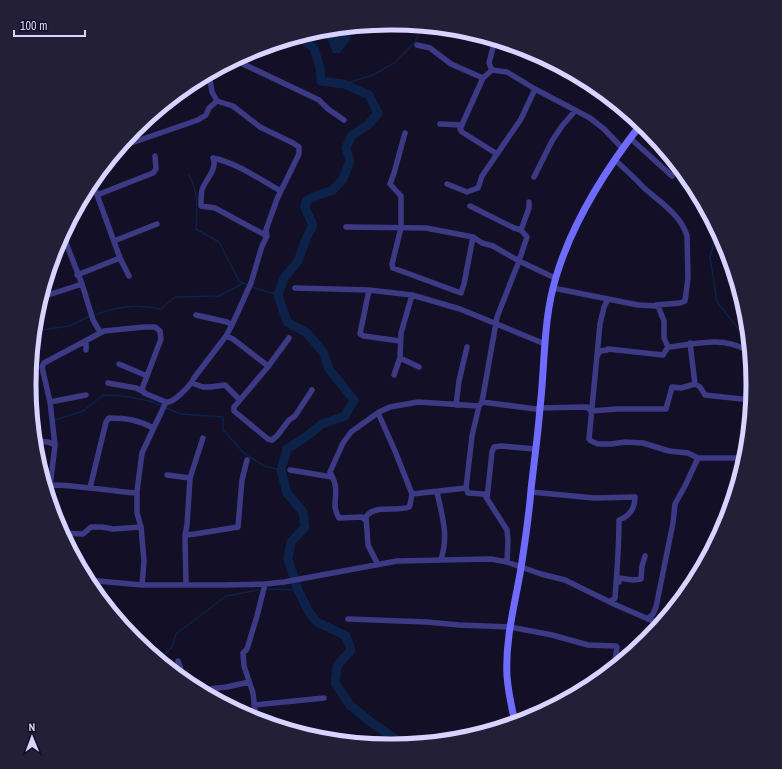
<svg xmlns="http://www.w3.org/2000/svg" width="782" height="769" font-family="'Archivo Narrow',sans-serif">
<rect width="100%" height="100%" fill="#130f26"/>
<path fill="#0c2248" d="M 345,28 L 348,30 L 351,38 L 340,53 L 333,53 L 324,30 Z"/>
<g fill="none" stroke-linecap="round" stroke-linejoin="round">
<path stroke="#0c2248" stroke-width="1.5" d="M 344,84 L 373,75 L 394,63 L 415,42 L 422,26
M 188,174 C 199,188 197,212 196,229 L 219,242 L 239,281 L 252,287 L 278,295
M 679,183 L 704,207
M 717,232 L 710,257 L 717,302 L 748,341
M 94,315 C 121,306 133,304 161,309 L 175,297 L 219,296 L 244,283
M 35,331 L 69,326 L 90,316
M 166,408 L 181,414 L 223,417 L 223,430 L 244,453 L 264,466 L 281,470
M 55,420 L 83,411 L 103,395 L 123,396 L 150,401 L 163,406
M 266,589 L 298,590
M 156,657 L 161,658 L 172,647 L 176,634 L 226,596 L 259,590"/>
<path stroke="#0c2248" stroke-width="9" d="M 299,36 L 314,48 L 320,68 L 321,81 L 344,84 L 369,95 L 378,113 L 368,125 L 352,135 L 346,148 L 350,161 L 343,179 L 333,190 L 318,195 L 306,201 L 305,208 L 313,225 L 306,239 L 298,261 L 284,278 L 278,295 L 287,322 L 307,333 L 323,352 L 329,369 L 354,400 L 345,416 L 322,424 L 307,436 L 287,449 L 281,470 L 287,493 L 303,512 L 305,527 L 291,542 L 288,559 L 298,590 L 309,612 L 317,622 L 346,636 L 351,650 L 337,666 L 335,683 L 350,705 L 372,723 L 400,742 L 401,745"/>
<path stroke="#3d3a85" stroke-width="5.5" d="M 417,45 L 430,48 L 451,64 L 483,78 L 492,70 L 507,72 L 535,89 L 590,118 L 604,129 L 623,149
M 232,62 L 241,63 L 319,100 L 328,109 L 344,120
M 492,70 L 489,63 L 495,40
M 209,74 L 212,92 L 217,101
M 483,78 L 460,129 L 462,132 L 497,154
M 440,124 L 462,125
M 405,133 L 394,173 L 390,184 L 401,196 L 401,228 L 392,264 L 393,268 L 461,293 L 464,284 L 473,237
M 630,138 L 672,176
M 123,145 L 140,140 L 198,120 L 206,115 L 209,108 L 217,101 L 233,106 L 260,127 L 293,143 L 299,147 L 299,154 L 277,199 L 266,230 L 267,236 L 262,246 L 251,283 L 232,325 L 226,336 L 194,378 C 191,385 173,404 166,402 L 142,453 L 137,491 L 137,513 L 141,527 L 144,561 L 142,585
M 615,160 C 625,169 635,178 644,188 C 659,201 682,216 687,236 L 688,278 L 685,301 L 680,303 L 656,305
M 534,177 L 552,141 L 562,126 L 575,111
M 92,181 L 120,258 L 129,276
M 447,184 L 467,192 L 478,188 L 482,176 L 521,119 L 535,89
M 97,195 L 153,173 L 156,169 L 155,156
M 470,206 L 514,228 L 521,230 L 527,237 L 519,261 L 497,317 L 482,402
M 346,227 L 426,228 L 473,237 L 482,243 L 493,246 L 519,261 L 555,278
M 521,230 L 529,208 L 529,202
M 63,235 L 82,284 L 93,320 L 100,332
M 267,236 L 215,208 L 201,206 C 201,201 201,195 202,190 C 205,180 218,169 213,158 C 237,163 259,179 281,191
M 114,241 L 157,224
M 77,275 L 120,258
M 295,288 L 369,290 L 412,295 L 460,309 L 545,344
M 553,288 L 638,305 L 658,306 L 664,321 L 664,338 L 668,347 C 693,345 720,336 744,349
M 369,290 L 360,334 L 364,336 L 400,341
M 42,297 L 82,284
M 608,299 L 604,307 L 600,324 L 589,439 L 591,441 L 598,444 L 611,444 L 625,442 L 643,443 L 669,451 L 688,453 L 698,458 L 745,458
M 196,315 L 227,322 L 232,325
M 226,336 L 233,339 L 268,366
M 289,338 L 267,368 L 234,407 L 234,411 L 268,439 L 272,440 L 277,436 L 289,420 L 295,416 L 312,390
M 86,341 L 86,350
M 690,343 L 695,384
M 597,356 L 600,351 L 607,350 L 608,349 L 663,355 L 668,347
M 400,358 L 419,367
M 119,364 L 147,376
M 394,375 L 400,358 L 401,333 L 412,295
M 108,383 L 136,388 L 144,392
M 192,383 L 203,387 L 210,387 L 225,385 L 240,400
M 50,402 L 86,395
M 456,405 L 459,381 L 467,347
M 35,441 L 48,442 L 55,445
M 290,470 L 332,477
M 167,475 L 190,478
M 49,485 C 79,485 107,491 137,493
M 90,488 L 106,422 L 109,418 C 126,418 139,420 153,428
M 466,488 L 468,493 L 484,494 L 507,530 L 508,540 L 507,562
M 437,492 C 442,516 449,535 441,559
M 531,492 L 594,498 L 635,497 C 635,509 630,516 619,520 C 619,547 617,572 615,598 L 610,602
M 412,494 L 466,488 L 472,436 L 479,406 L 482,402 L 536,409 L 540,408 L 587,407 L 591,411 L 617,409 L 666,409 L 672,387 L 681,388 L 695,384 L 700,387 L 705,395 L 751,400
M 49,496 L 55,445 L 50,402 L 42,367 L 44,363 L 104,331 L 144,327 L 155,327 L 160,331 L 161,339 L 142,389 L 144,393 L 166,402
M 487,498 L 492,452 L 494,447 L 501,446 L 535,449
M 366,521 L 362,517 L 339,518 C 331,505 338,497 335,484 C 334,480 332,476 330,472 L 343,443 L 351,432 L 379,412
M 62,533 L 83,534 L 91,527 L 102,527 L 113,529 L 141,527
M 186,535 L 195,534 L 238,527 L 242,480 L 247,460
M 378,565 L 368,545 L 366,517 C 374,504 396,512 409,507 L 410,505 L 412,494 L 395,451 L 379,415 L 379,412 L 390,407 L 418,402 L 479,406
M 87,580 L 142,585 L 225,585 L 265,584 L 284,582 L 397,561 L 491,559 L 507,562 L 541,574 L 565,580 L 616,605 L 660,624
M 619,582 L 619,578 L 633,580 L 641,579 L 642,566 L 645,556
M 186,585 L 185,535 L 187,525 L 190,478 L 203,438
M 348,619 L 427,622 L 459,625 L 510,627 L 552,635 L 588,645 L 616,646 L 617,647 L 614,667
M 648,619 L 653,614 L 656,607 L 673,523 L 675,504 L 685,486 L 698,458
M 178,661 L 185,681
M 200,690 L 227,687 L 249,682
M 254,705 L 324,698
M 256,720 L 253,693 L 244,666 L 243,653 L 247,649 L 257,616 L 265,584"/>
<path stroke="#6f6bff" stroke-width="7" d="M 515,723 C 512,708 508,692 507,676 C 505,639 515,604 521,568 C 525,542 529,515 531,490 C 534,462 538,435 540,408 C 545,365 543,319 556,277 C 572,223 606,169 641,124"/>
</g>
<path d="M0 0H782V769H0ZM390 30H392A354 354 0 0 1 746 384V385A354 354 0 0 1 392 739H390A354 354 0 0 1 36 385V384A354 354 0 0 1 390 30Z" fill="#231f37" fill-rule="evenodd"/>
<path fill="none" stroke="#d9d4ff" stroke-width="5" d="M390 30H392A354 354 0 0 1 746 384V385A354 354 0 0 1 392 739H390A354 354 0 0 1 36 385V384A354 354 0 0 1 390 30Z"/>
<g transform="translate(32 737) rotate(359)" stroke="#130f26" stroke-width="3" paint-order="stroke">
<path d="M0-3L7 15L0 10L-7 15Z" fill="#d9d4ff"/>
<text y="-6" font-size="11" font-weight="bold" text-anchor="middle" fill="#d9d4ff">N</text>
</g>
<path d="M14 30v6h71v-6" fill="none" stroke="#d9d4ff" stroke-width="2"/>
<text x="20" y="30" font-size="12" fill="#d9d4ff" stroke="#130f26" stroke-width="3" paint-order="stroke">100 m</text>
</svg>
